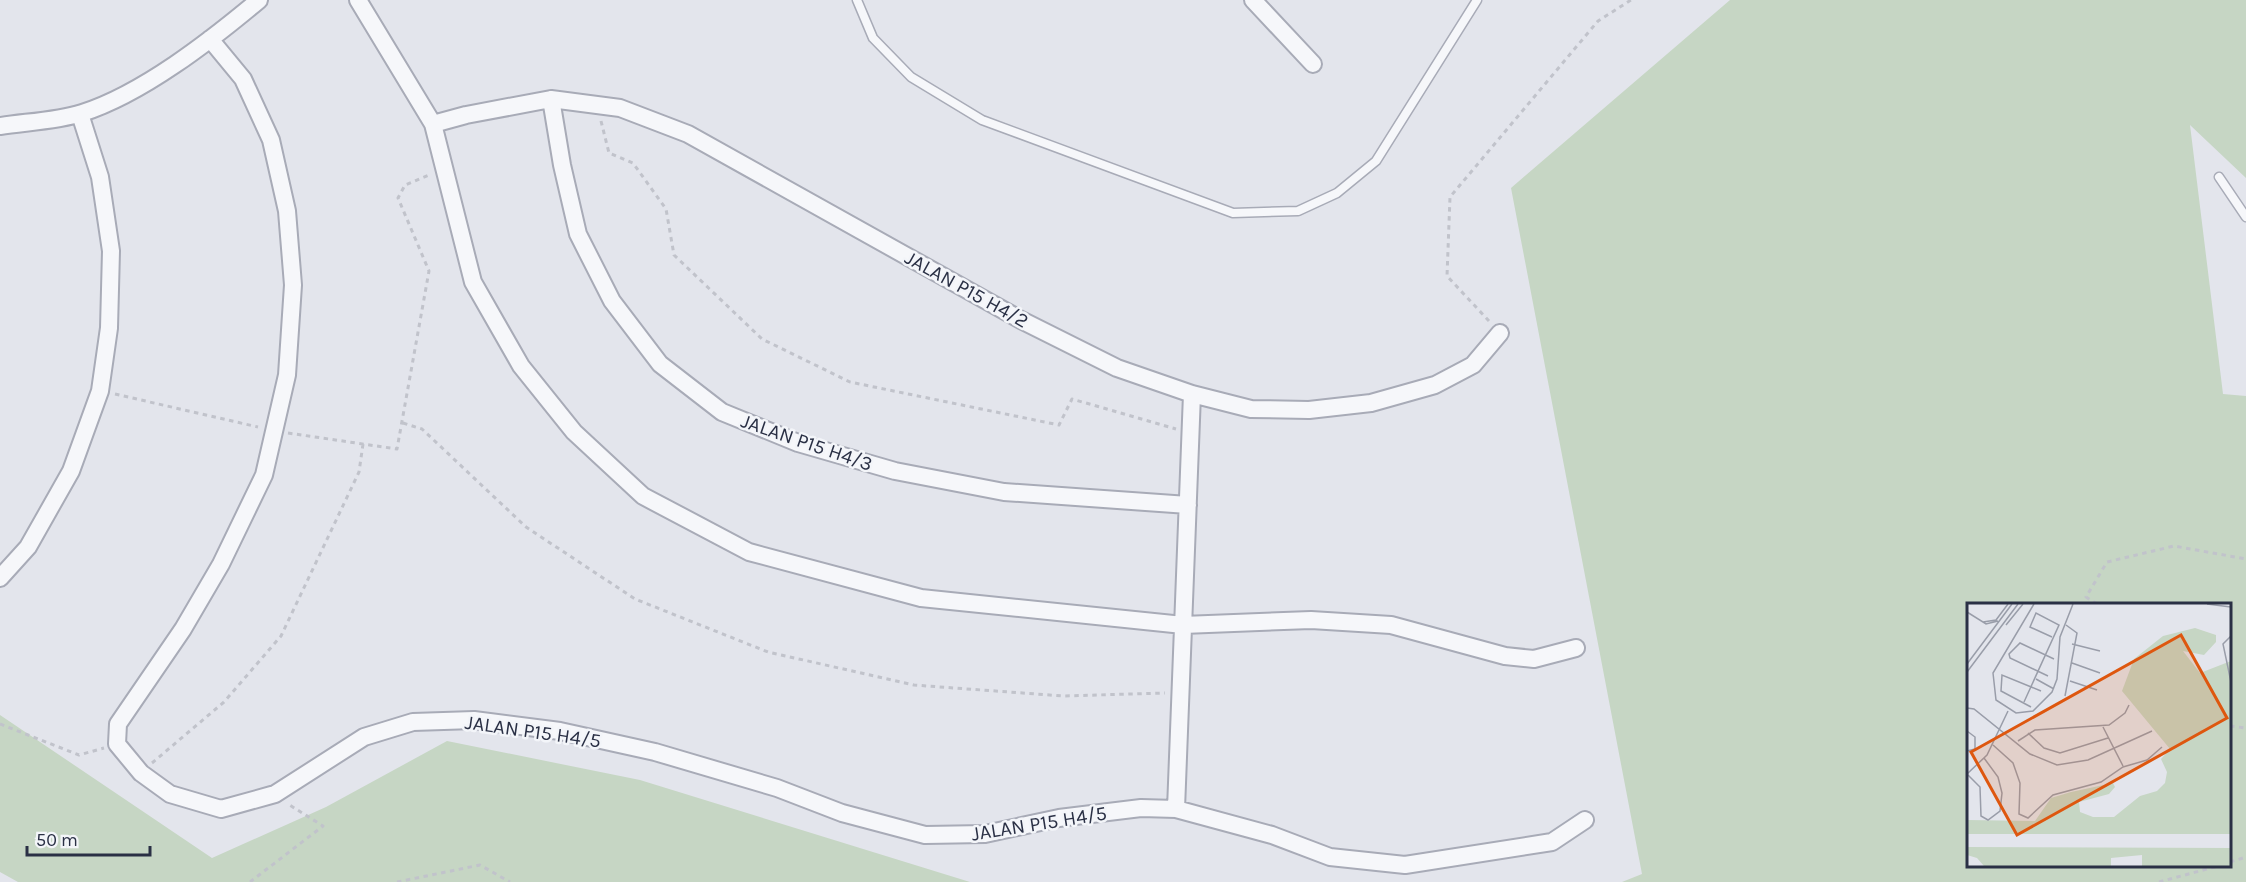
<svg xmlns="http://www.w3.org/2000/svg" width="2246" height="882" font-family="Karla,sans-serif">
<rect width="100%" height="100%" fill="#e3e5ec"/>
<path fill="#c6d6c4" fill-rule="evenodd" d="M 1730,0 L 2246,0 L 2246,178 L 2190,125 L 2223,394 L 2246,396 L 2246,882 L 1622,882 L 1642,874 L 1511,188 ZM 2230,604 L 2230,866 L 1968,866 L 1968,604 Z
M 0,715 L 212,858 L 326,807 L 447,741 L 640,780 L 970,882 L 18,882 L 0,872 Z"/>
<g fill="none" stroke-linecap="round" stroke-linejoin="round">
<defs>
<path id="service" d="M 857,0 L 873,38 L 911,77 L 982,120 L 1233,213 L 1298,211 L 1337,193 L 1376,161 L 1477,0
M 2219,177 L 2246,217"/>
<path id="minor" d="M 358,0 L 433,124 L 473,282 L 521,366 L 574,432 L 643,496 L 749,552 L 921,598 L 1183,625 L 1311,620 L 1391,625 L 1505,656 L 1534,659 L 1576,648
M 1253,0 L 1313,64
M 210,39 L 243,79 L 271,140 L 287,211 L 293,285 L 287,375 L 264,475 L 221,564 L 183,629 L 118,724 L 117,744 L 141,773 L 170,794 L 221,809 L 275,794 L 364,737 L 413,722 L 474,720 L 560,731 L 655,752 L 777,788 L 842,813 L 925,835 L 985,834 L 1059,818 L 1141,808 L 1176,809 L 1272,835 L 1330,857 L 1405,865 L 1552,842 L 1585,820
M 551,99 L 562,165 L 578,234 L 612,301 L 660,364 L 722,412 L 798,443 L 895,471 L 1004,492 L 1188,505
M 433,124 L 466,115 L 551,99 L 620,108 L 688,134 L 1021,320 L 1117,368 L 1192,394 L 1251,409 L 1309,410 L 1371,403 L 1435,385 L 1473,365 L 1500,333
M 0,126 C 26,122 57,121 82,113 C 142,94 210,41 259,0
M 0,578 L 28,547 L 71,471 L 100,391 L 109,328 L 111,251 L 100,177 L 80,114
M 1176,809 L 1192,394"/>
</defs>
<use href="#service" stroke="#a8abb7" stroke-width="11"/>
<use href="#minor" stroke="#a8abb7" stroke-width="20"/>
<path stroke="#c1c3cb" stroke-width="3" stroke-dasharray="4.5 4.5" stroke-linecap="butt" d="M 601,121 L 609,153 L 633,163 L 666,209 L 674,255 L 762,339 L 850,382 L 1059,425 L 1072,399 L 1176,429
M 1489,321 L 1447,276 L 1450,197 L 1598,21 L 1631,0
M 115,394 L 258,427
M 403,423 L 422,429 L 526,527 L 635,599 L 768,652 L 914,685 L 1063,696 L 1165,693
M 288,433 L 397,449 L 429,271 L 398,198 L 405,185 L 429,175
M 2097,604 L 2086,597 L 2107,562 L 2174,546 L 2246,559
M 0,724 L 79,755 L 104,748
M 2230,726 L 2246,728
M 152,763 L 224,702 L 281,636 L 359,472 L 363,444
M 2230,862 L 2246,857
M 250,882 L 323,826 L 288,804
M 397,882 L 480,865 L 510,882
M 2159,882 L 2218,866"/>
<use href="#service" stroke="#f6f7fa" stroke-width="8"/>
<use href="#minor" stroke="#f6f7fa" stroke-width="16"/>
</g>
<g text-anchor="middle" stroke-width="5" stroke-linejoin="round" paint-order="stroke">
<g font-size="20" fill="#2a3045" stroke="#f3f5f9">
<text transform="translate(967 289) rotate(29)" y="7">JALAN P15 H4/2</text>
<text transform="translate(807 442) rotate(19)" y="7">JALAN P15 H4/3</text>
<text transform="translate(533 731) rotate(8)" y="7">JALAN P15 H4/5</text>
<text transform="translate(1039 823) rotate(-9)" y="7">JALAN P15 H4/5</text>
</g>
</g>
<g transform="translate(1967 603)">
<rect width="264" height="264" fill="#e3e5ec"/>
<path d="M 228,25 L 249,32 L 249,39 L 237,52 L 216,48 L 233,70 L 264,58 L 264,231 L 0,231 L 0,217 L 68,218 L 84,195 L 104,189 L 146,180 L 148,184 L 142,191 L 112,199 L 113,209 L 126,214 L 147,214 L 173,193 L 190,188 L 198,180 L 200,169 L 194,156 L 203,146 L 155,88 L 167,56 L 196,33 ZM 0,244 L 264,245 L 264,263 L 175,263 L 175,252 L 144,255 L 144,263 L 17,263 L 10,255 L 0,252 Z" fill="#c6d6c4"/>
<path fill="none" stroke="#999da9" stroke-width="1.5" d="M 67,1 L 26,70 L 29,97 L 49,110 L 66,108 L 85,89 L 90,76 L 93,34 L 106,1M 240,1 L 264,4M 0,9 L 19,21 L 31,18M 16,19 L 29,17 L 41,1M 39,22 L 56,1M 264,33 L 256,41 L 264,79M 105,41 L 133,48M 105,60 L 133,70M 0,61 L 45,1M 0,69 L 51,1M 81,73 L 43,55 L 42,51 L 53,40 L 87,56M 69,76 L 87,86M 103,78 L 130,87M 98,93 L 110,30 L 99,22M 57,99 L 92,22 L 69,10 L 63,24 L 85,34M 64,104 L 34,88 L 35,72 L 74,88M 0,105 L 7,106 L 63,151 L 90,162 L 121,157 L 185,128M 136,124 L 156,163M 0,128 L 8,134 L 8,146 L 0,148M 61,130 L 77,145 L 93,150 L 141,135M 51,138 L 68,127 L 142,122 L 158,110 L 162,102M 26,142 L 46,160 L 53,180 L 52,211 L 61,215 L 86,192 L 134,179 L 156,164 L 180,157 L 195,144M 17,155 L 31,174 L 35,190 L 33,208 L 21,217 L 14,213 L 13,184 L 0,171 L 20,152 L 41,108"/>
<path fill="#de570f" fill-opacity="0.15" stroke="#de570f" stroke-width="3" d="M 214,32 L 260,115 L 50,232 L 4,149 Z"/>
<rect width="264" height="264" fill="none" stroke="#2a3045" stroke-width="3"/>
</g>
<path d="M27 846v9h123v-9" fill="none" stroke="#2a3045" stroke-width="3"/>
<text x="36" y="846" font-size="18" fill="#2a3045" stroke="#f3f5f9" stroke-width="4.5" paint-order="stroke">50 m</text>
</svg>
